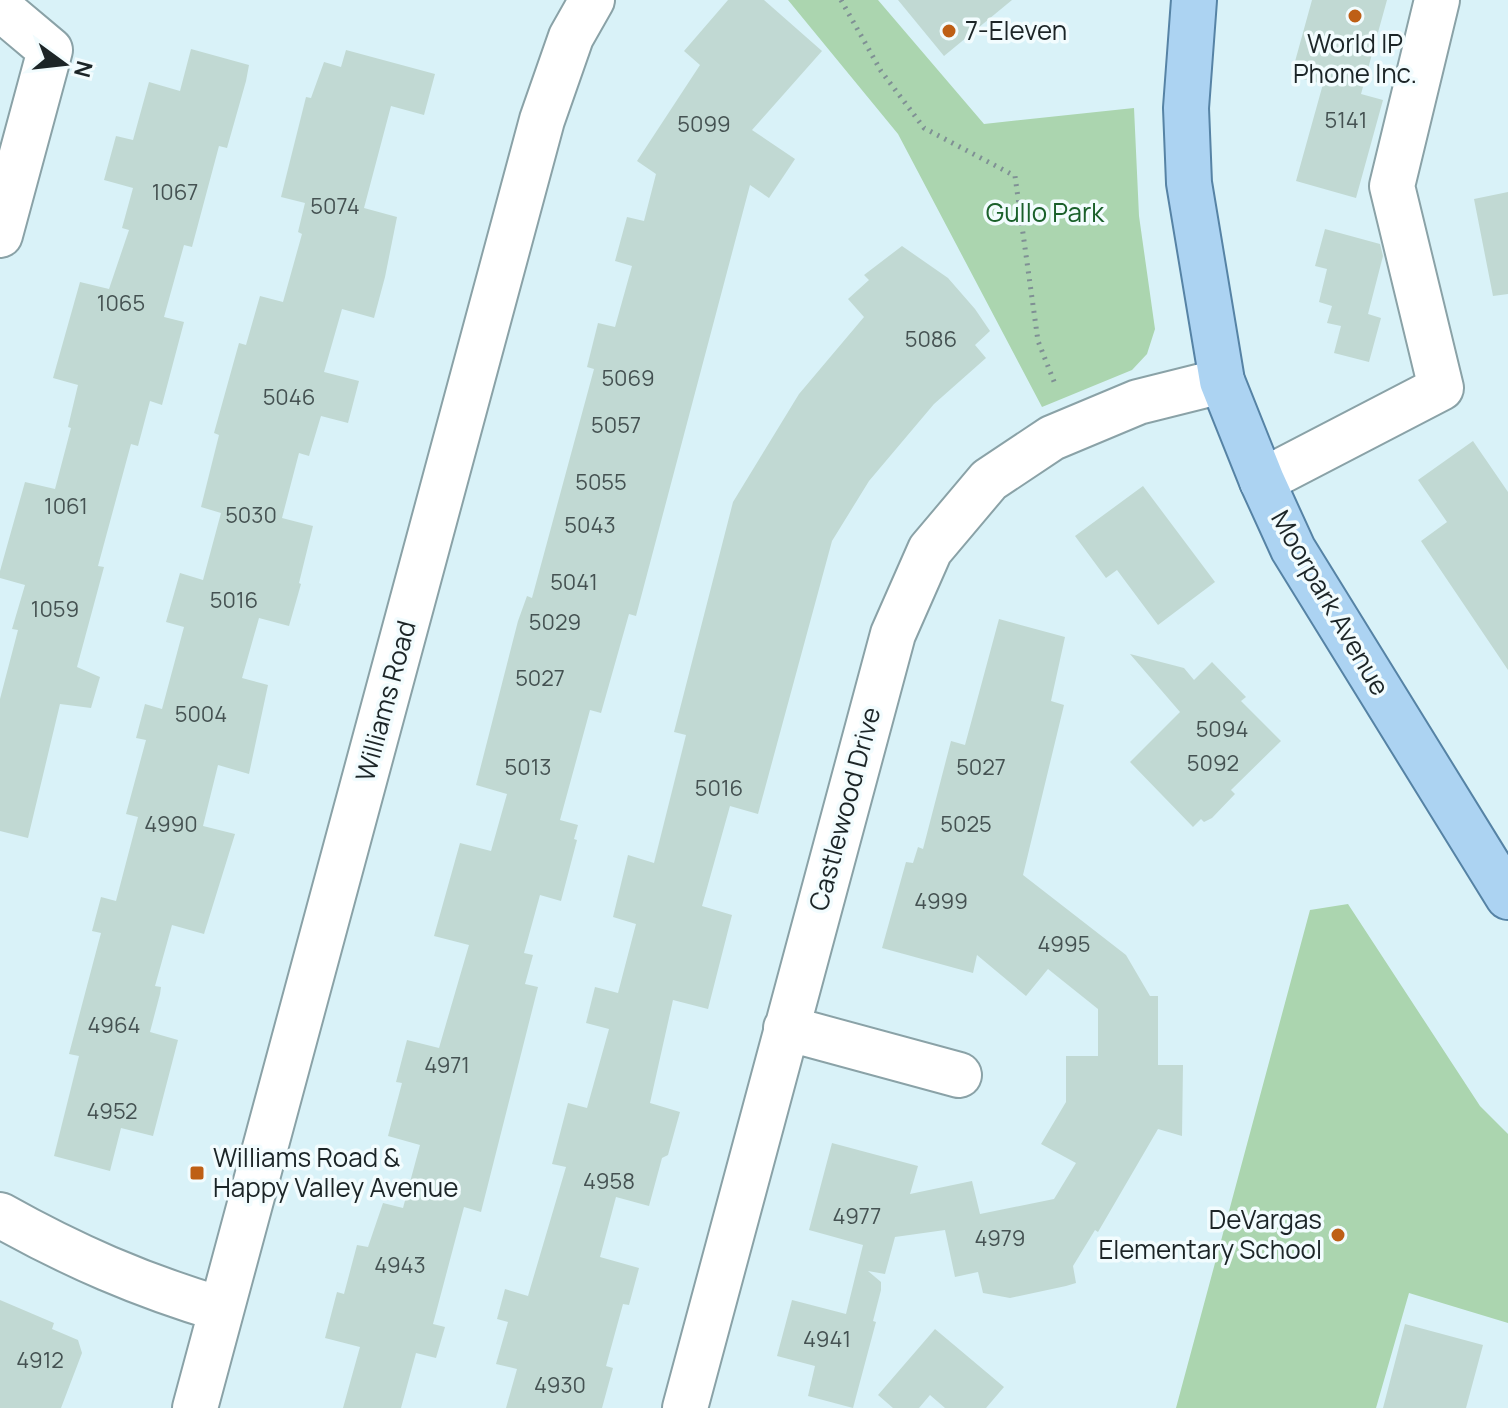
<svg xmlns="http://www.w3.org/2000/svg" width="1508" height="1408" font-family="Manrope,sans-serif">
<rect width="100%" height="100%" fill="#d9f2f8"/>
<path fill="#abd5af" d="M 788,0 L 878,0 L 984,124 L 1134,108 L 1139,216 L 1155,329 L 1147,354 L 1132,370 L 1042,407 L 898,134 Z
M 1348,904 L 1480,1106 L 1508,1134 L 1508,1323 L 1409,1293 L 1376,1408 L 1176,1408 L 1310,910 Z"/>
<path fill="#c1d9d3" d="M 728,0 L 764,0 L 822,51 L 752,130 L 795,159 L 769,198 L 750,185 L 636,616 L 629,614 L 601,713 L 590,710 L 560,820 L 578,825 L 574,839 L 577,840 L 561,901 L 540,895 L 524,953 L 533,955 L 525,984 L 538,987 L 481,1212 L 464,1207 L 433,1324 L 445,1327 L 436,1358 L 416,1353 L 401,1408 L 343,1408 L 360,1347 L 325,1338 L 337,1292 L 344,1294 L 357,1245 L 368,1247 L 383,1203 L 403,1208 L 420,1145 L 388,1136 L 402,1083 L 396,1082 L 407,1040 L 439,1048 L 469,945 L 434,936 L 460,843 L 491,851 L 507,794 L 476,785 L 518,621 L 527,596 L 532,598 L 594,369 L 587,367 L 598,323 L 615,327 L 632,266 L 615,261 L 627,217 L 644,221 L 656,174 L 637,161 L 700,65 L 684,51 Z
M 898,0 L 1012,0 L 944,56 Z
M 1312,0 L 1387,0 L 1361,94 L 1383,100 L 1356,198 L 1296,181 L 1323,84 L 1291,76 Z
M 191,49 L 249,65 L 246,81 L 227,148 L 219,146 L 192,247 L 184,245 L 164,317 L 184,322 L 162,405 L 150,401 L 138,446 L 131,444 L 98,566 L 104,567 L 77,667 L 100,677 L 91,708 L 60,704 L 28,838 L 0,831 L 0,699 L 18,630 L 12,629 L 25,585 L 0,578 L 0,571 L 25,482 L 55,489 L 71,428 L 68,427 L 78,385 L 53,378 L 80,282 L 109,289 L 129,230 L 122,228 L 133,188 L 104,180 L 116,136 L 133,140 L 149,82 L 180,91 Z
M 346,50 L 435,74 L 424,115 L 391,106 L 364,208 L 397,217 L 385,277 L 374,318 L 342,309 L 324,372 L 359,381 L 348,423 L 321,416 L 309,456 L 299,453 L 282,518 L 313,526 L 299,583 L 301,584 L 289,626 L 259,618 L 242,678 L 268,685 L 249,774 L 218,765 L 203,826 L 235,834 L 204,934 L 172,925 L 155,986 L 161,987 L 160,994 L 150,1032 L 178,1040 L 153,1136 L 121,1128 L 110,1171 L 54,1156 L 79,1056 L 69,1054 L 101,933 L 92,931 L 101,897 L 116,901 L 138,817 L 126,814 L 146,740 L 136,738 L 145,704 L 162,709 L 184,627 L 166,622 L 180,573 L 203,580 L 221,513 L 201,507 L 219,435 L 214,433 L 239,343 L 246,345 L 260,296 L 283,302 L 302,234 L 298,232 L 305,203 L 281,197 L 306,97 L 311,98 L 324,62 L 341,67 Z
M 1508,192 L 1508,294 L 1493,296 L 1474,199 Z
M 1325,229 L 1380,244 L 1383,256 L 1368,314 L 1381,318 L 1369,362 L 1334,353 L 1341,326 L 1327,323 L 1332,306 L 1319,302 L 1327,269 L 1315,266 Z
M 902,246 L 948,278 L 975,309 L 990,331 L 975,345 L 986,358 L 934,404 L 869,481 L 832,541 L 758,814 L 730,806 L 702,906 L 732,915 L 708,1009 L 673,1000 L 650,1103 L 680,1112 L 668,1155 L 662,1158 L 649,1206 L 616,1197 L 600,1257 L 639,1268 L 629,1305 L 623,1304 L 606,1366 L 613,1368 L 602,1408 L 506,1408 L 517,1369 L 496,1364 L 508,1322 L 497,1319 L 505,1289 L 528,1296 L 566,1167 L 552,1164 L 568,1103 L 587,1108 L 609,1029 L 586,1023 L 595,987 L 618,993 L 636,924 L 613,917 L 628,855 L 654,863 L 686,735 L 674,732 L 733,502 L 799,394 L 864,317 L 848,299 L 869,280 L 864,275 Z
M 1473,441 L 1508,492 L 1508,670 L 1421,541 L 1447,522 L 1418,480 Z
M 1143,486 L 1215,582 L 1158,625 L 1117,570 L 1106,578 L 1075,536 Z
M 999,619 L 1065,637 L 1051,701 L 1064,705 L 1023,875 L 1126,955 L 1150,996 L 1158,996 L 1158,1065 L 1183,1065 L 1182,1136 L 1158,1129 L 1098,1232 L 1095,1230 L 1073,1266 L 1076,1283 L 1066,1286 L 1010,1298 L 983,1293 L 978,1272 L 955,1277 L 945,1230 L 895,1237 L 885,1274 L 868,1271 L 881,1282 L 881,1290 L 873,1321 L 876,1322 L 853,1408 L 808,1396 L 815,1366 L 777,1356 L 792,1300 L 846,1314 L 863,1245 L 809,1230 L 832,1143 L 918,1166 L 910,1194 L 972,1181 L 980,1214 L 1054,1199 L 1076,1163 L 1041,1144 L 1066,1102 L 1066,1056 L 1098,1056 L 1098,1009 L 1048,969 L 1026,996 L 977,955 L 973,973 L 882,948 L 906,862 L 913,863 L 918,847 L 923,849 L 951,741 L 965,745 Z
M 1130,654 L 1184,668 L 1194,680 L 1212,662 L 1246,697 L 1241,701 L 1281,741 L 1231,790 L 1235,794 L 1212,818 L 1204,822 L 1201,819 L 1193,827 L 1130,762 L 1180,712 Z
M 0,1300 L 54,1323 L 52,1329 L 78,1340 L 82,1353 L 61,1408 L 0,1408 Z
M 1405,1324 L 1483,1345 L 1466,1408 L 1383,1408 Z
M 935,1329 L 1004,1387 L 986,1408 L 945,1408 L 930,1395 L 919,1408 L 893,1408 L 878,1395 Z"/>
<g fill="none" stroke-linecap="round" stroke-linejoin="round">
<defs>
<path id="minor" d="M 0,8 L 50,50 L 0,235
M 1262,481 L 1441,388 L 1392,186 L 1437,0
M 786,1028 L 959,1075
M 0,1215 C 73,1256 140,1285 220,1309
M 195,1408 L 542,120 L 571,37 L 592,0
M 685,1408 L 893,634 L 930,550 L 989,480 L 1052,438 L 1138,402 L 1222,381"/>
<path id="major" d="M 1194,0 L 1186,108 L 1189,183 L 1222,381 L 1262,481 L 1293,549 L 1508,897"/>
</defs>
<use href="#minor" stroke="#8aa2a7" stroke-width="48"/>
<use href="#major" stroke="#5683a5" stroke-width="48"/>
<path stroke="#7f9094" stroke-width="5" stroke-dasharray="2 6" stroke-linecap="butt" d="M 841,0 L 881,71 L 924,128 L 1015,176 L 1038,341 L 1055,384"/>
<use href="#minor" stroke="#fff" stroke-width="44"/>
<use href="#major" stroke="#acd3f2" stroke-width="44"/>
</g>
<g fill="#be5f15" stroke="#f2fcfe" stroke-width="3">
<circle cx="1355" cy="16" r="8"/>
<circle cx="949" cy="31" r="8"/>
<rect x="189" y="1165" width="16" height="16" rx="4"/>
<circle cx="1338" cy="1235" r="8"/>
</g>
<g text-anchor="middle" stroke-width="7" stroke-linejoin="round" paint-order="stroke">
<g font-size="22" fill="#455252">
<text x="1346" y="128">5141</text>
<text x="704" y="132">5099</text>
<text x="175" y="200">1067</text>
<text x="335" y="214">5074</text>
<text x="121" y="311">1065</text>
<text x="931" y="347">5086</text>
<text x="628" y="386">5069</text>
<text x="289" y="405">5046</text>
<text x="616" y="433">5057</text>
<text x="601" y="490">5055</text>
<text x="66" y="514">1061</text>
<text x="251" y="523">5030</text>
<text x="590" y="533">5043</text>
<text x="574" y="590">5041</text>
<text x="234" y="608">5016</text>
<text x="55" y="617">1059</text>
<text x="555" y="630">5029</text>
<text x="540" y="686">5027</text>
<text x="201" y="722">5004</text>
<text x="1222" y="737">5094</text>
<text x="1213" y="771">5092</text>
<text x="528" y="775">5013</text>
<text x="981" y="775">5027</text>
<text x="719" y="796">5016</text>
<text x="171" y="832">4990</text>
<text x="966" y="832">5025</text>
<text x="941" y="909">4999</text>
<text x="1064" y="952">4995</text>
<text x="114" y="1033">4964</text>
<text x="447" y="1073">4971</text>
<text x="112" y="1119">4952</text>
<text x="609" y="1189">4958</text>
<text x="857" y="1224">4977</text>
<text x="1000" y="1246">4979</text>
<text x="400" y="1273">4943</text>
<text x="827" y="1347">4941</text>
<text x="40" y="1368">4912</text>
<text x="560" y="1393">4930</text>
</g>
<g font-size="26" fill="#1c2527" stroke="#f2fcfe" text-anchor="start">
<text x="965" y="40">7-Eleven</text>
<text x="1355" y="53" text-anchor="middle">World IP<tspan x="1355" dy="30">Phone Inc.</tspan></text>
<text x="213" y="1167">Williams Road &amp;<tspan x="213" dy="30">Happy Valley Avenue</tspan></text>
<text x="1322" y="1229" text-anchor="end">DeVargas<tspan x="1322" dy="30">Elementary School</tspan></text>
</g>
<g font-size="26" fill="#1a602a" stroke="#f2fcfe">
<text x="1045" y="222">Gullo Park</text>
</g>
<g font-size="26" fill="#1c2527" stroke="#f2fcfe">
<text transform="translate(1330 603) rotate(60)" y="9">Moorpark Avenue</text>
<text transform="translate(386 701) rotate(-75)" y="9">Williams Road</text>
<text transform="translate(845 809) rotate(-75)" y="9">Castlewood Drive</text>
</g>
</g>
<g transform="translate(64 64) rotate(105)" stroke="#f2fcfe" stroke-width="6" paint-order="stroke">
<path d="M0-6L14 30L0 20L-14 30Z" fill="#1c2527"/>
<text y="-12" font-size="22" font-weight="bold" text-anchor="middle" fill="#1c2527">N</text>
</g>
</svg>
